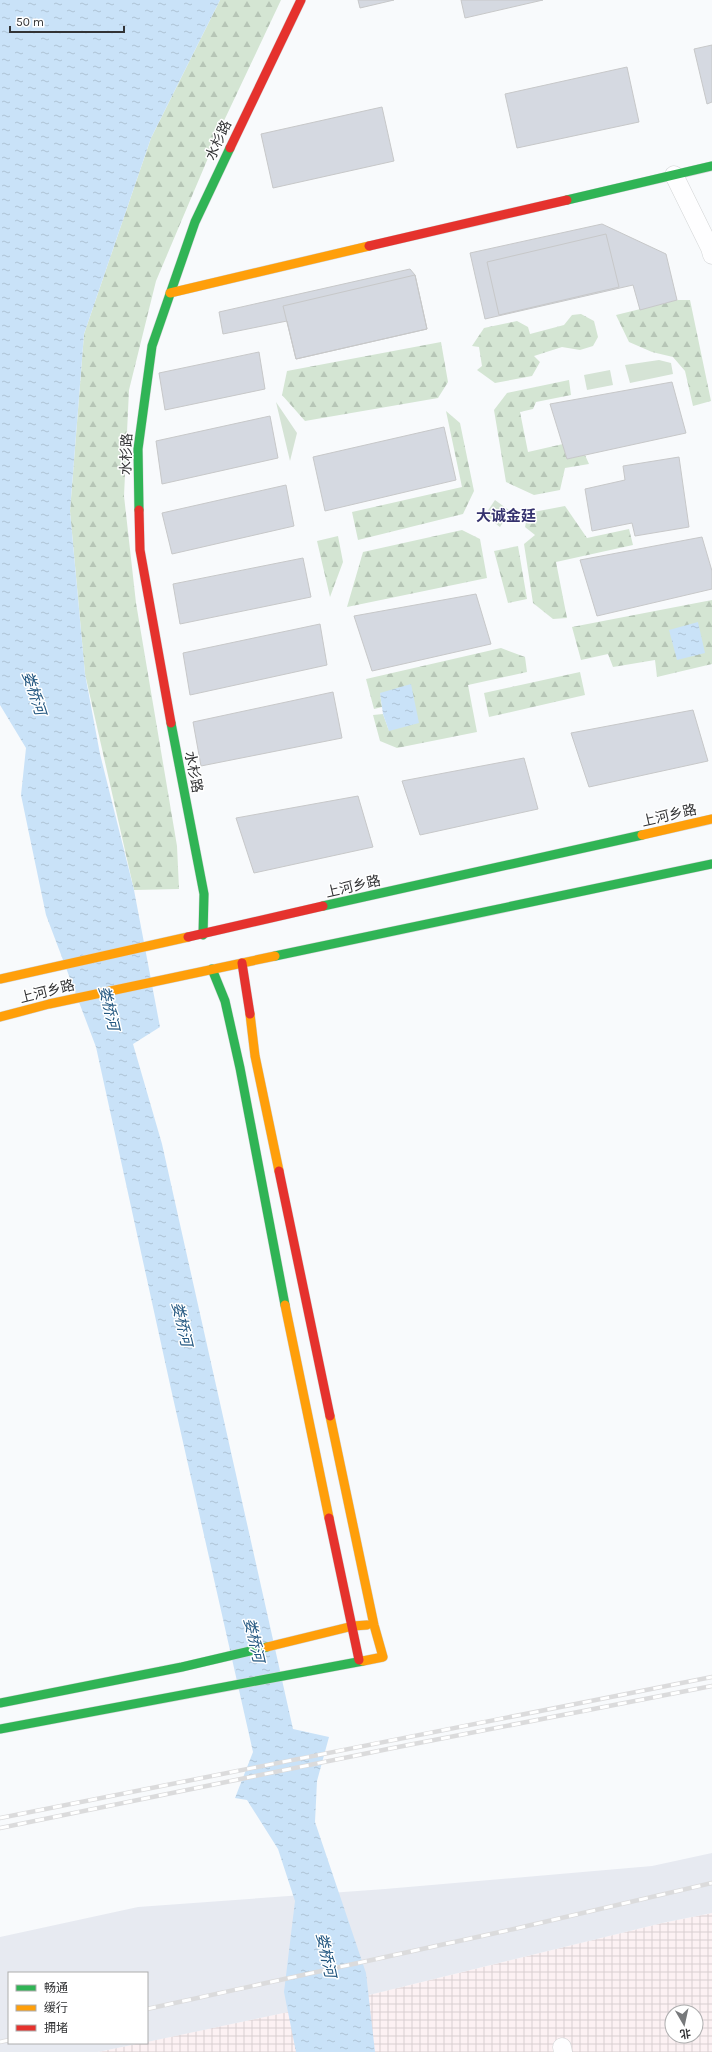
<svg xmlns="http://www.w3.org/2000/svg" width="712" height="2052" font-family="Karla,'Noto Sans SC',sans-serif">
<defs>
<pattern id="industrial-grid" width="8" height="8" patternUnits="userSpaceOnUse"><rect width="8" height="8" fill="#fcf1f3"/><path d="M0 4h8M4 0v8" fill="none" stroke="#d8cfd1"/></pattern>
<pattern id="forest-firs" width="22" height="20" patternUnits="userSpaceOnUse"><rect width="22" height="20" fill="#d4e5d3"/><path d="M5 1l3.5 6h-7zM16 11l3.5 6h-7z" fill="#b6c5b6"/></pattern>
<pattern id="water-ripples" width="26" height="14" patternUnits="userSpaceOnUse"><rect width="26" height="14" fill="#c9e2f8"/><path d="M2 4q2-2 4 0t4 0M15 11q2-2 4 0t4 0" fill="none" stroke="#adc2d5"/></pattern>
</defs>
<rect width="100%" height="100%" fill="#f8fafc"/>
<path fill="url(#industrial-grid)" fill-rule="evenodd" d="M 712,1913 L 712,2052 L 98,2052 L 373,1994 L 662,1923 ZM 672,2012 L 696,2012 L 696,2036 L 672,2036 Z"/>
<path fill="#e7eaf1" d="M 712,1853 L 712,1913 L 662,1923 L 373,1994 L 147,2042 L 147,1973 L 9,1973 L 9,2043 L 141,2043 L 98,2052 L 0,2052 L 0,1937 L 138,1907 L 385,1889 L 652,1866 Z"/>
<path fill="#d5e3d5" d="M 659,360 L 671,363 L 673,374 L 630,383 L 625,365 Z
M 610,370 L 613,385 L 587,390 L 584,375 Z
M 276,402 L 297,433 L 290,461 Z
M 495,500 L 510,511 L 500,527 L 485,515 Z"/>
<path fill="url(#forest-firs)" d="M 220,0 L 281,0 L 222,125 L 156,281 L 129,390 L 124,496 L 136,603 L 177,846 L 179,889 L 134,890 L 85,674 L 70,511 L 84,334 L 151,138 Z
M 677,300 L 690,300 L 711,401 L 693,406 L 685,371 L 673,357 L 652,352 L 629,342 L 616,315 Z
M 581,314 L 594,321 L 598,337 L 593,346 L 580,350 L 562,347 L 534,356 L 540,362 L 532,376 L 495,383 L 477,370 L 482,366 L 479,347 L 472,346 L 484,328 L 517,321 L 528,327 L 530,334 L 564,325 L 572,315 Z
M 441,342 L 448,382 L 438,398 L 305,421 L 282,395 L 287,371 Z
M 569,380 L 571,395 L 536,402 L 533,409 L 520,412 L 528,452 L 563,444 L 567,459 L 585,455 L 589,464 L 565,468 L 560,490 L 534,495 L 506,482 L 494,410 L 507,393 Z
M 446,411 L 460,423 L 474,491 L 463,514 L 358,540 L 352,512 L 462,487 Z
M 565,506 L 587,538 L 629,529 L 633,545 L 556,562 L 567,618 L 553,619 L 533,603 L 524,544 L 535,535 L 525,527 L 528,513 Z
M 462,530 L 480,539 L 487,578 L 347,607 L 363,552 Z
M 338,536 L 343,562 L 330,597 L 317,541 Z
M 518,546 L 527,599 L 508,603 L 494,551 Z
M 712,600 L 712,664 L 657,677 L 655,660 L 613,667 L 608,654 L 581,660 L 572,627 Z
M 501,648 L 525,657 L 527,672 L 468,685 L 477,732 L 397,748 L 380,741 L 373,715 L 383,714 L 389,731 L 380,693 L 382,707 L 374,709 L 366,679 Z
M 580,672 L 585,695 L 489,717 L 484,693 Z"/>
<path fill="url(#water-ripples)" d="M 0,0 L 220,0 L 151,138 L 84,334 L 70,511 L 85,674 L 100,754 L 134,890 L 160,1027 L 133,1044 L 162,1144 L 293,1729 L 329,1737 L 317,1781 L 315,1822 L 366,1973 L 375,2052 L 296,2052 L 284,1992 L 295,1901 L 278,1849 L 247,1800 L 235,1798 L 253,1752 L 171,1389 L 96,1047 L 46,915 L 21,795 L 26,748 L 0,705 Z
M 698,622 L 705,653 L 677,660 L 669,630 Z
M 411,684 L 419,723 L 389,731 L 383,714 L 380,693 Z"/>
<path fill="#d5d9e1" stroke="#c7c8c9" d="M 358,0 L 394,0 L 360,8 Z
M 461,0 L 543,0 L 465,18 Z
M 712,45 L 712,102 L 707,104 L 694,49 Z
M 627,67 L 639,122 L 517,148 L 505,94 Z
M 382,107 L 394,161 L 273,188 L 261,134 Z
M 602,224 L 666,254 L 677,300 L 640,310 L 633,285 L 485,319 L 470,253 Z
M 606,234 L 619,287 L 499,315 L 487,262 Z
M 410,269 L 415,275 L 427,329 L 296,359 L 287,321 L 223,334 L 219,312 Z
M 415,275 L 427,329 L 296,359 L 283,306 Z
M 259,352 L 265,389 L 165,410 L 159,373 Z
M 672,382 L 686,433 L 567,459 L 550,404 Z
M 270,416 L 278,458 L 162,484 L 156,441 Z
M 444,427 L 456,480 L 325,511 L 313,457 Z
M 679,457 L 689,527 L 635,536 L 632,523 L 592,531 L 585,489 L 625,480 L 623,466 Z
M 286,485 L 294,526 L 172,554 L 162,513 Z
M 702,537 L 712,571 L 712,589 L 597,616 L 580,560 Z
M 303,558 L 311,597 L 180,624 L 173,584 Z
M 476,594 L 491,644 L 372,671 L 354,616 Z
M 320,624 L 327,665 L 190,695 L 183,653 Z
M 333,692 L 342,738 L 201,766 L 193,722 Z
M 693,710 L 708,761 L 589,787 L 571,733 Z
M 524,758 L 538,809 L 420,835 L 402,781 Z
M 358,796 L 373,847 L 254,873 L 236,818 Z"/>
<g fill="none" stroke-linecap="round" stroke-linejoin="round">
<defs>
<path id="street" d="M 674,175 L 710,248 L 712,255
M 562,2047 L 563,2052"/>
<path id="fast" d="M 567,200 L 712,166
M 139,510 L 138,449 L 152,346 L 195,222 L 230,148
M 171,723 L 204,894 L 203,935
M 323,906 L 642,835
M 275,956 L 712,864
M 212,969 L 225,1001 L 240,1068 L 285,1305
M 0,1703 L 182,1667 L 267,1647
M 0,1729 L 363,1661"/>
<path id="slow" d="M 170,293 L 369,246
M 642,835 L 712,819
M 0,979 L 188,937
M 250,1014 L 255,1056 L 279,1171
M 0,1017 L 49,1004 L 275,956
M 285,1305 L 329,1518
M 330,1416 L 374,1625 L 383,1657 L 363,1661
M 267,1647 L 353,1626 L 367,1625"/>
<path id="jam" d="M 230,148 L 301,0
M 369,246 L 567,200
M 139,510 L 140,550 L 171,723
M 188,937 L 323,906
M 242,963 L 250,1014
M 279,1171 L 330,1416
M 329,1518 L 359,1660"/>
</defs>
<use href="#street" stroke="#d3d5d6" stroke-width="19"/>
<use href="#fast" stroke="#d3d5d6" stroke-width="10"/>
<use href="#slow" stroke="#d3d5d6" stroke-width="10"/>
<use href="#jam" stroke="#d3d5d6" stroke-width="10"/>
<use href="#street" stroke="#fefeff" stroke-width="18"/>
<use href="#fast" stroke="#30b455" stroke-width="9"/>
<use href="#slow" stroke="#ff9f0a" stroke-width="9"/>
<use href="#jam" stroke="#e5322d" stroke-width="9"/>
<defs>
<path id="rail" d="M 0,1818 L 712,1677
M 0,1828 L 393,1748 L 712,1686
M 147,2009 L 514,1929 L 712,1883
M 0,2042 L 9,2040"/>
</defs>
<use href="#rail" stroke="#dbdbdc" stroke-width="4.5"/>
<use href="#rail" stroke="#fff" stroke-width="3" stroke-dasharray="9" stroke-linecap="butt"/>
</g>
<g text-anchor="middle" stroke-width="3" stroke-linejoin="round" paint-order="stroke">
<g font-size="14" fill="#323335" stroke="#fff">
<text transform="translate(218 140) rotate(-65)" y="5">水杉路</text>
<text transform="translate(126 454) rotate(-88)" y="5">水杉路</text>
<text transform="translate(194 772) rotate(79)" y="5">水杉路</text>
<text transform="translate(669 815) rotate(-13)" y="5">上河乡路</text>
<text transform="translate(353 886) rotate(-13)" y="5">上河乡路</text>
<text transform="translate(47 991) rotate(-14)" y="5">上河乡路</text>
</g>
<g font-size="15" font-weight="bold" fill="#35326e" stroke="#fff">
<text x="506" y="521">大诚金廷</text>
</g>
<g font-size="15" font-style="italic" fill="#235780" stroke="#fff">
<text transform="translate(34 693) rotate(72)" y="5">娄桥河</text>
<text transform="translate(109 1008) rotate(77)" y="5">娄桥河</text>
<text transform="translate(182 1324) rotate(77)" y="5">娄桥河</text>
<text transform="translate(254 1640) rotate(77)" y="5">娄桥河</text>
<text transform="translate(326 1955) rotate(78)" y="5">娄桥河</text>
</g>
</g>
<rect x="8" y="1972" width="140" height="72" fill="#ffffff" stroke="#adadae"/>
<rect x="16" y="1985" width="20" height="6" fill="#30b455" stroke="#adadae"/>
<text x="44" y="1992" font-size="12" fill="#323335">畅通</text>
<rect x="16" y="2005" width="20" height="6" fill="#ff9f0a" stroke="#adadae"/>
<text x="44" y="2012" font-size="12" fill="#323335">缓行</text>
<rect x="16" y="2025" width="20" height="6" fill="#e5322d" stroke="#adadae"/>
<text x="44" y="2032" font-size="12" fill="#323335">拥堵</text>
<g transform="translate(684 2024) rotate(171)"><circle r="19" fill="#ffffff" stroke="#adadae"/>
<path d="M0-3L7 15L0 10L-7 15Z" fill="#77797b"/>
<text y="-6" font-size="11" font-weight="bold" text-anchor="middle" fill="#323335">北</text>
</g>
<path d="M10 26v6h114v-6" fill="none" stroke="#323335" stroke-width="2"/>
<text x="16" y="26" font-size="12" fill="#323335" stroke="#ffffff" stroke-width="3" paint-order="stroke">50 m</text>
</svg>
